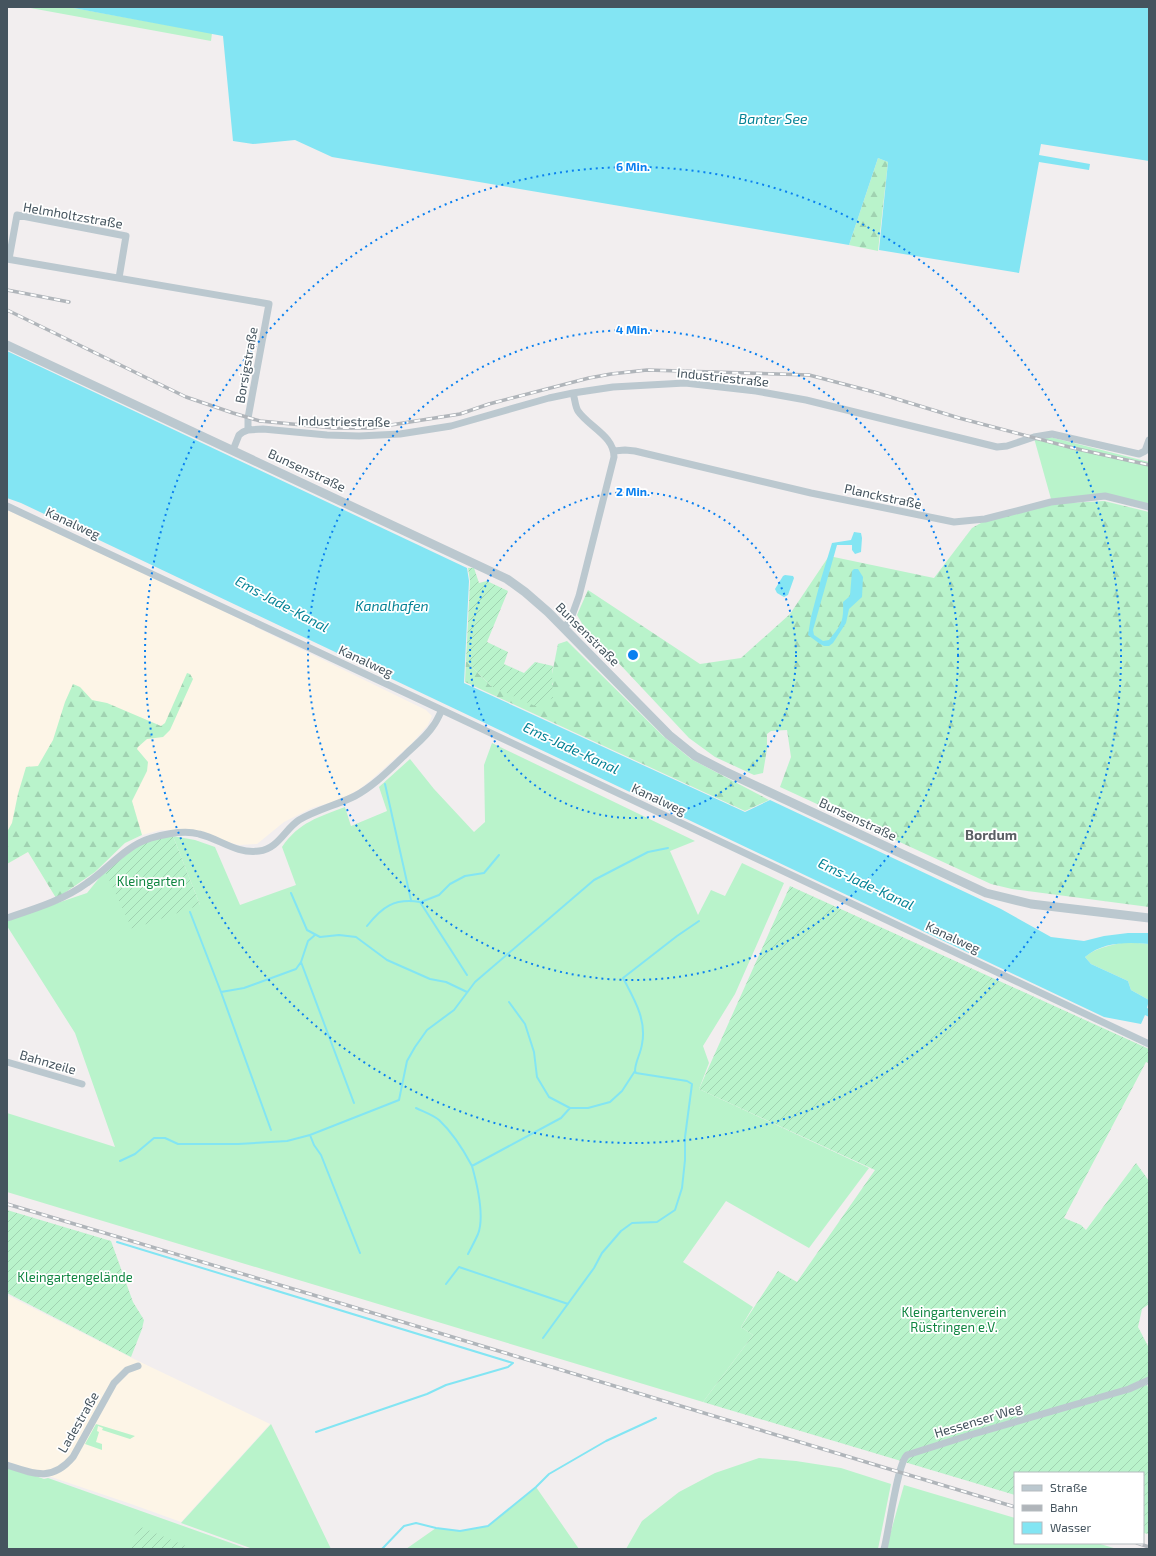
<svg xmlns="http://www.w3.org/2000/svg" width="1156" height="1556" font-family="'Exo 2',sans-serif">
<defs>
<pattern id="forest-firs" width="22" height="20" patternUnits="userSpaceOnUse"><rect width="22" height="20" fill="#b9f3cb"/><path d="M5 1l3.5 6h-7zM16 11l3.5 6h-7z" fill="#a0d2b1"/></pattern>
<pattern id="garden-furrows" width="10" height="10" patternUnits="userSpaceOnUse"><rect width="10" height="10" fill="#b9f3cb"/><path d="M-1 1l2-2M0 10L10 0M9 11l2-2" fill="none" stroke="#a0d2b1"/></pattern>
</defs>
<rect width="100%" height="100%" fill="#f2eeef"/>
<path fill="#fdf5e7" d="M 7,510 L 145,573 L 426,710 L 432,716 L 428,725 L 411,744 L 371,780 L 358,790 L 339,800 L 312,808 L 284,822 L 257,844 L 239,845 L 219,840 L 195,831 L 161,830 L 142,835 L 125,843 L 95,872 L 66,892 L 56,898 L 28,852 L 7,864 Z
M 7,1295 L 134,1359 L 270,1424 L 181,1522 L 134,1505 L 7,1462 Z"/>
<path fill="#b9f3cb" d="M 25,7 L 68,7 L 212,33 L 211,41 Z
M 1050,437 L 1149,462 L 1149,505 L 1105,494 L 1051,499 L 1034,438 Z
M 492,743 L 695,841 L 670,851 L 698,915 L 711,890 L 725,896 L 742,863 L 784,883 L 735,994 L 703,1046 L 709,1063 L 699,1089 L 869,1168 L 809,1248 L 726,1201 L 683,1262 L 753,1307 L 741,1327 L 753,1335 L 703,1402 L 7,1192 L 7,1113 L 115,1147 L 75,1033 L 7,926 L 7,920 L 87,893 L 105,871 L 200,905 L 173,836 L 195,840 L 215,847 L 240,905 L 296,885 L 282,847 C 299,822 319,817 345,807 L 351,826 L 387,811 L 379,787 L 410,759 L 434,789 L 474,832 L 485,822 L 484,765 Z
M 1127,942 L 1149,944 L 1149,1000 L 1131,990 L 1128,981 L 1091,964 L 1085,957 C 1097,947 1111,945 1127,942 Z
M 96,1424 L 135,1436 L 130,1439 L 102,1430 L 103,1428 L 98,1426 L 97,1431 L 99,1432 L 96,1442 L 102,1444 L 102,1450 L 85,1444 Z
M 271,1424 L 331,1549 L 253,1549 L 181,1523 Z
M 759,1458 L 796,1461 L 841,1468 L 891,1484 L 878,1549 L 626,1549 L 642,1521 L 679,1492 L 715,1473 Z
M 7,1466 L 44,1479 L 48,1478 L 248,1549 L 7,1549 Z
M 904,1485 L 1015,1518 L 1015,1543 L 1097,1543 L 1117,1549 L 886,1549 Z
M 536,1487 L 579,1549 L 406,1549 L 436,1528 L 460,1531 L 488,1526 Z"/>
<path fill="url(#forest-firs)" d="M 878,158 L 888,162 L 878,251 L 849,245 Z
M 1104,501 L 1149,512 L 1149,907 L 1012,889 L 991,884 L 780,787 L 791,757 L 787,730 L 771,731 L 767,734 L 767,749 L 763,773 L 754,775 L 715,757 L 689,738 L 583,625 L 577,615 L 588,590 L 700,664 L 741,658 L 790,614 L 829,556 L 934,578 L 972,528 L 988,519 L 1051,504 Z
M 567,641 L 663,736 L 691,759 L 769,800 L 745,811 L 465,682 L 466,661 L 491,686 L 553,685 L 551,679 L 558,644 Z
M 187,673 L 190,674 L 193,679 L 170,730 L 163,737 L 147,739 L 138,747 L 137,749 L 148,762 L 147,771 L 132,801 L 142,835 L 125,843 L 95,872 L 66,892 L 56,898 L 28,852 L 7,864 L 7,832 L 12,823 L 18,794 L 26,767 L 38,766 L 53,740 L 65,702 L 73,684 L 80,687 L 92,700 L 107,703 L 161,726 L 165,723 Z"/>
<path fill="url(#garden-furrows)" d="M 468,568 L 474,568 L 479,583 L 487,581 L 508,591 L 487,642 L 508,652 L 504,664 L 524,673 L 535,662 L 553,666 C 551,678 553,687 553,698 L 535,706 L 491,686 L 466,661 L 470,581 Z
M 173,836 L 200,905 L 132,929 L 105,871 L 129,850 L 150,839 Z
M 790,886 L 1149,1049 L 1149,1063 L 1146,1062 L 1064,1218 L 1081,1225 L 1086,1230 L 1136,1163 L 1149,1181 L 1149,1304 L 1142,1309 L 1138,1327 L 1149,1348 L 1149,1376 L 1145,1379 L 1149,1390 L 1149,1534 L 1143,1533 L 1143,1473 L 1015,1473 L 1015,1495 L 703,1402 L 753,1335 L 741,1327 L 778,1271 L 797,1282 L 875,1170 L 699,1089 Z
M 7,1210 L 111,1241 L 133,1302 L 144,1320 L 142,1329 L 131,1357 L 7,1293 Z
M 141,1527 L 193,1549 L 125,1549 Z"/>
<path fill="#83e5f3" d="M 68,7 L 1149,7 L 1149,161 L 1041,144 L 1039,155 L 1090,164 L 1089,170 L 1039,162 L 1019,273 L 879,250 L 888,162 L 878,158 L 849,245 L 332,157 L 295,140 L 253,144 L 233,141 L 223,36 Z
M 7,351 L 467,568 L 469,581 L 464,683 L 745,812 L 770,800 L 1001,909 L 1051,937 L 1084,941 L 1104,936 L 1128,933 L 1149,933 L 1149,944 C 1126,942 1103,942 1085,957 L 1091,964 L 1128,981 L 1131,990 L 1149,1000 L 1147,1008 L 1149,1009 L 1149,1017 L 1145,1015 L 1141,1024 L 1104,1017 L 21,503 L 7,498 Z
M 854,532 L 861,533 L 862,538 L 861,552 L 855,554 L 852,550 L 852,545 L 837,545 L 813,630 L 814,635 L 823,641 L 829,640 C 841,625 844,622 843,602 L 850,596 L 852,571 L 854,569 L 858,569 L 863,577 L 862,597 L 849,609 L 846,623 L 833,643 L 829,646 L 824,646 L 820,644 L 808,635 L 811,617 L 821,579 L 832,543 L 851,540 Z
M 785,575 L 793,576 L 794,578 L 788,595 L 784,597 L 777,593 L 775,589 L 783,576 Z"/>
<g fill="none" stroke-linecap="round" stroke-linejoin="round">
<path stroke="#83e5f3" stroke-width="2" d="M 385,784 L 411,900
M 291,893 L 307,930 L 320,937 L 339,935 L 356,937 L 387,960 L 430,979 L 446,982 L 467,992
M 421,902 L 439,895 L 450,884 L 465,876 L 484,873 L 499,855
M 190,912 L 221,992 L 244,988 L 296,969 L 301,962 L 308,941 L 315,935
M 367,926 C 382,907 394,898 420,902 L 467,975
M 301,962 L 354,1103
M 221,992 L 271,1130
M 509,1002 L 525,1024 L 534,1052 L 537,1077 L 549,1097 L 570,1108 L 588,1108 L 610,1102 L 622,1091 L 635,1071
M 416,1108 C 424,1112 433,1115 439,1120 C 453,1133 463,1149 472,1166
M 310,1135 L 314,1145 L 321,1155 L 360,1253
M 120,1161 L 135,1154 L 154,1138 L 165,1138 L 178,1144 L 238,1144 L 287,1141 L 310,1135 L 399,1100 L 407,1061 L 415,1047 L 427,1030 L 454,1010 L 475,982 L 594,880 L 648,852 L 668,848
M 117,1242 L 513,1363
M 468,1254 C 471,1248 475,1241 478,1234 C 485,1216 477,1184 472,1166 L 561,1118 L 570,1108
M 446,1284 L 459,1267 L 568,1304
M 543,1338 L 594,1268 L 602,1253 L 621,1231 L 632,1223 L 657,1222 L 675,1210 L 682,1188 L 685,1160 L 685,1137 L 692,1084 L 687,1081 L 636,1073 L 635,1071 C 635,1062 641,1053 642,1044 C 647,1020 634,999 623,978 L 677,936 L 699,921
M 316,1432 L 427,1394 L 446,1385 L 508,1367 L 513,1363
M 382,1549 L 404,1526 L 416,1523 L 436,1528 L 460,1531 L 488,1526 L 536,1487 L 549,1474 L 606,1441 L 656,1418"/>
<path stroke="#bbc8cf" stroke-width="7" d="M 7,259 L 269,304 L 248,418 L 248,430
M 9,259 L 17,215 L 126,236 L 119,278
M 233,450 L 239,435 L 243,432 L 248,430 L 263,429 L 327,435 L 359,436 L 400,434 L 451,426 L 549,398 L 573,393 L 613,387 L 685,383 L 756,391 L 806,400 L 997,447 L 1007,446 L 1034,437 L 1052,434 L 1139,454 L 1145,451 L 1149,440
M 614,451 L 625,450 L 635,451 L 811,493 L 954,522 L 985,519 L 1051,502 L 1105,496 L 1149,507
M 7,506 L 425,702 L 1149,1044
M 564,627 L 570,621 L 579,596 L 614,457 C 614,436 589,427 578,411 C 575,406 575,399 573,393
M 7,918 C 34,909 64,900 87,883 C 109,868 125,846 151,838 C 165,834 185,830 199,834 C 220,839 236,854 259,851 C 278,849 285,829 299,820 C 316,810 337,805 355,796 C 374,786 390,769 406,754 C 415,745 426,737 433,726 C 437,721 439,715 442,710
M 7,1062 L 82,1084
M 7,1465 C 34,1474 52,1482 73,1457 L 114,1383 L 127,1370 L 138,1366
M 884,1549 C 889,1531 897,1464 907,1455 L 970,1435 L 1129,1389 L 1149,1380"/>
<path stroke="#bbc8cf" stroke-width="9" d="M 7,345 L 507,579 L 525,592 L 548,612 L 669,735 L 695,756 L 724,771 L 986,893 L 1031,904 L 1149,918"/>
<defs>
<path id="rail" d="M 7,290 L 69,302
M 7,310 L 186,397 L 233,413 L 260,421 L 334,428 L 372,428 L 460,414 L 489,404 L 589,378 L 611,374 L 647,370 L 809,375 L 874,392 L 959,418 L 1073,448 L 1149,465
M 7,1204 L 300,1291 L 1015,1507
M 1137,1543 L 1149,1547"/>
</defs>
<use href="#rail" stroke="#b0b5ba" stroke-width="3.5"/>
<use href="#rail" stroke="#fff" stroke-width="2" stroke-dasharray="6" stroke-linecap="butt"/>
</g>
<g fill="none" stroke="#0a80f0" stroke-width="2" stroke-dasharray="2 4">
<circle cx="633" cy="655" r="163"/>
<circle cx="633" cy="655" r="325"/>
<circle cx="633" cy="655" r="488"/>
</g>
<g text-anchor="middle" stroke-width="3.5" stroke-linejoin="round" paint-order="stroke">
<g font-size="13" fill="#45545e" stroke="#fff">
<text transform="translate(73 215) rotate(10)" y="5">Helmholtzstraße</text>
<text transform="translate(246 365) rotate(-80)" y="5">Borsigstraße</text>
<text transform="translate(723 377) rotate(6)" y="5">Industriestraße</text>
<text transform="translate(344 421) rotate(1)" y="5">Industriestraße</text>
<text transform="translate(307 470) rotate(25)" y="5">Bunsenstraße</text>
<text transform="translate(883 496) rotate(12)" y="5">Planckstraße</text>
<text transform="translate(73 523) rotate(25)" y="5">Kanalweg</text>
<text transform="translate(588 634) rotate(45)" y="5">Bunsenstraße</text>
<text transform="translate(366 661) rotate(25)" y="5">Kanalweg</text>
<text transform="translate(659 799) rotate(25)" y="5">Kanalweg</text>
<text transform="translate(858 819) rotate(25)" y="5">Bunsenstraße</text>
<text transform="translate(953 937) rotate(25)" y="5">Kanalweg</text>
<text transform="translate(48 1062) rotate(16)" y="5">Bahnzeile</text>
<text transform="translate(978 1420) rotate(-17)" y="5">Hessenser Weg</text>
<text transform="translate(78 1422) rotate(-60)" y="5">Ladestraße</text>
</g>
<g font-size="13" fill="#0f8641" stroke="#fff">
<text x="151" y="886">Kleingarten</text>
<text x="75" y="1282">Kleingartengelände</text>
<text x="954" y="1317">Kleingartenverein<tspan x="954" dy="15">Rüstringen e.V.</tspan></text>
</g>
<g font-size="14" font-style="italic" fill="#038295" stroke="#fff">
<text x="773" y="124">Banter See</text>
<text transform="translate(282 604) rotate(28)" y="5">Ems-Jade-Kanal</text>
<text x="392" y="611">Kanalhafen</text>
<text transform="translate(571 748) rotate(25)" y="5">Ems-Jade-Kanal</text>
<text transform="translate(866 884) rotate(25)" y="5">Ems-Jade-Kanal</text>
</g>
<g font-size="14" font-weight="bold" fill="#5b6064" stroke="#fff">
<text x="991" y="840">Bordum</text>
</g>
</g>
<circle cx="633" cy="655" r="6" fill="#0a80f0" stroke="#fff" stroke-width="2"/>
<g font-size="12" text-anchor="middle" font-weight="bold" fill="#0a80f0" stroke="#fff" stroke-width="3.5" stroke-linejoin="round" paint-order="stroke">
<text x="633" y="171">6 Min.</text>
<text x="633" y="334">4 Min.</text>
<text x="633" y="496">2 Min.</text>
</g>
<rect width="1156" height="1556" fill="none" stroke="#45545e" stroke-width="16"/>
<rect x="1014" y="1472" width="130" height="72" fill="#ffffff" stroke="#b5bbbf"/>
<rect x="1022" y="1485" width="20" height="6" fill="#bbc8cf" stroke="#b5bbbf"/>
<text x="1050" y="1492" font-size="12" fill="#45545e">Straße</text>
<rect x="1022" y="1505" width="20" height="6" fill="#b0b5ba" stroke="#b5bbbf"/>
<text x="1050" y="1512" font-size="12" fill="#45545e">Bahn</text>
<rect x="1022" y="1522" width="20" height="12" fill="#83e5f3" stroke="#b5bbbf"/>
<text x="1050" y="1532" font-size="12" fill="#45545e">Wasser</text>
</svg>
